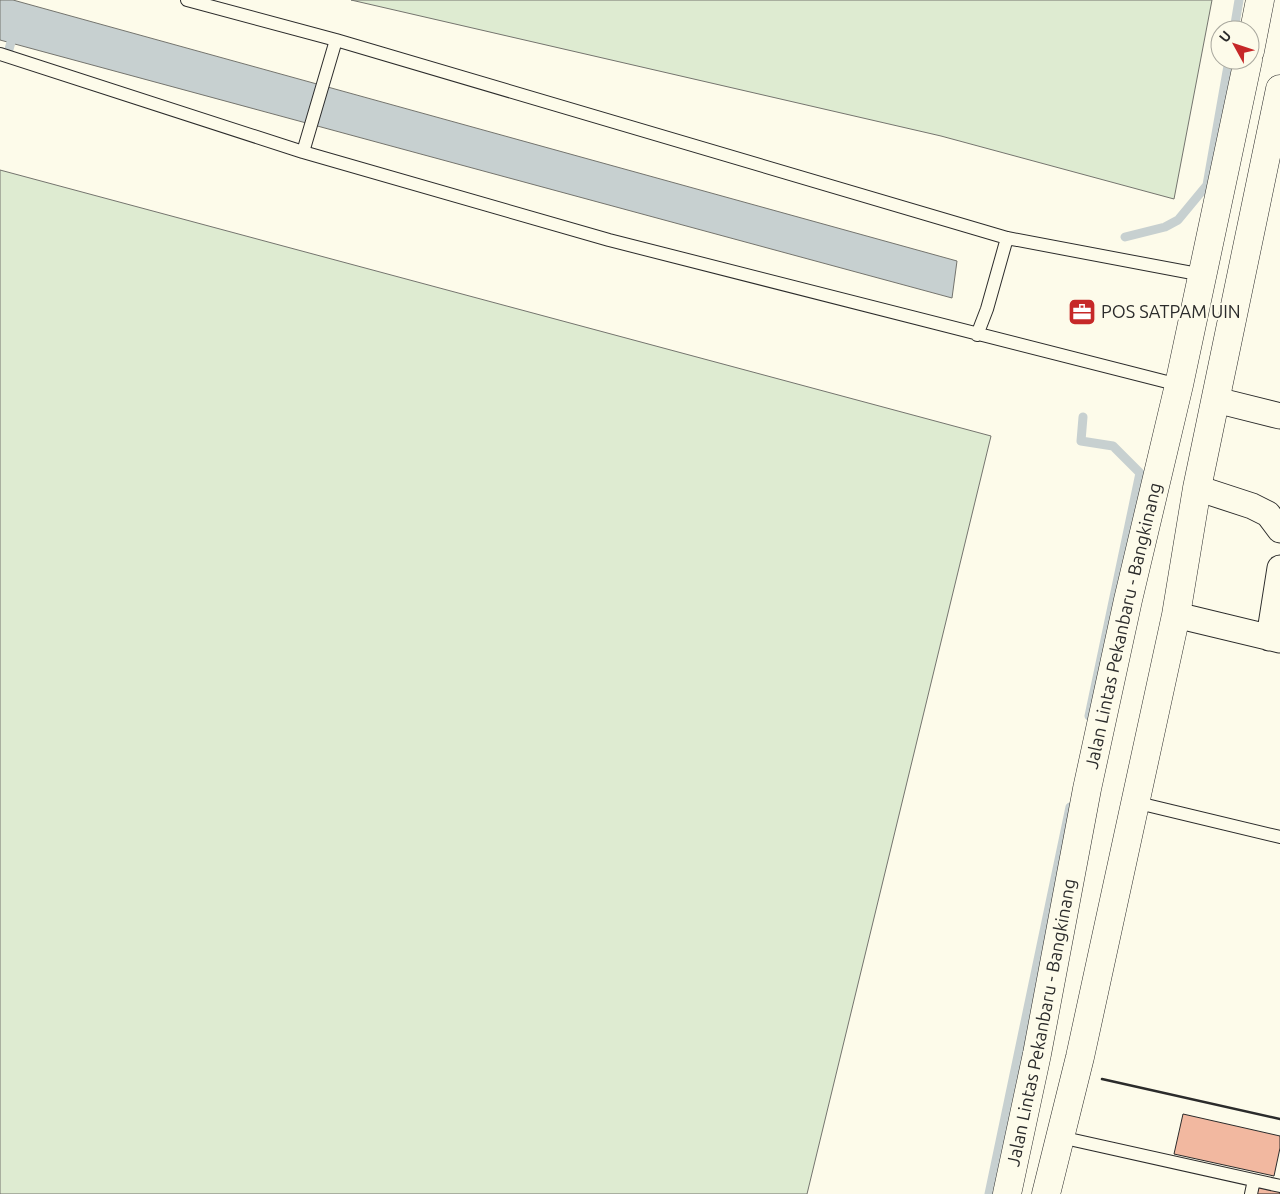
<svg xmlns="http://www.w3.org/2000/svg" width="1280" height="1194" font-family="Ubuntu,sans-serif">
<rect width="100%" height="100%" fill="#fdfbea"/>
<path fill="#deebd1" stroke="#74746e" d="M 351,0 L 1212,0 L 1174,199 L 941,136 Z
M 0,170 L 991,436 L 807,1194 L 0,1194 Z"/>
<path fill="#c7d0d0" stroke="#74746e" d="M 0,0 L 13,0 L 957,261 L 952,298 L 0,40 Z"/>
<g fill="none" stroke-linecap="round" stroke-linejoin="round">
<path stroke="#c7d0d0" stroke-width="9" d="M 1234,30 L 1239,0
M 7,56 L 14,32
M 1125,237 L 1165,227 L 1178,220 L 1207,185 L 1229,60
M 1083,417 L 1081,441 L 1113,446 L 1140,473 L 1089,716
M 989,1194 L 1070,807"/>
</g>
<path fill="#f2b8a0" stroke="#2b2b2b" d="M 1183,1114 L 1280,1136 L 1280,1148 L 1274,1176 L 1174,1154 Z
M 1259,1186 L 1280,1190 L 1280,1194 L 1257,1194 Z"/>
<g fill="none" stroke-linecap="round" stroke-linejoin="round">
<defs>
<path id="service" d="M 187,0 L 336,40 L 1007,238 L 1203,275
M 0,54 L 303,152 L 609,240 L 1179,385
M 303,152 L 336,40
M 977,335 L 987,309 L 1007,238
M 1134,802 L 1280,837
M 1060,1137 L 1280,1186
M 1251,1194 L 1254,1180"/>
<path id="minor" d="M 1216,400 L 1280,416
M 1197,488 L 1252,506 L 1268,514 L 1280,530
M 1176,615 L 1280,640
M 1269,638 L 1280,568"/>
<g id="trunk">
<path d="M 1250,51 L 1260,0"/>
<path id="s1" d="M 1007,1194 L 1037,1054 L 1087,789 L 1128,600 L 1179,385 L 1248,60"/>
<path d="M 1046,1194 L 1080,1057 L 1176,615 L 1197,488 L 1280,89"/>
</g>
</defs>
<use href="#service" stroke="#2b2b2b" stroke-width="14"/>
<use href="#minor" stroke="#2b2b2b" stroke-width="27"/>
<use href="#trunk" stroke="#2b2b2b" stroke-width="29"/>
<use href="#service" stroke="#fdfbea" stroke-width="12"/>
<use href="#minor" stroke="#fdfbea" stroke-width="25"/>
<use href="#trunk" stroke="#fdfbea" stroke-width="28"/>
<path stroke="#2b2b2b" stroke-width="2.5" d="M 1102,1079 L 1280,1119"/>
</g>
<defs>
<symbol id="office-square" viewBox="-11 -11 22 22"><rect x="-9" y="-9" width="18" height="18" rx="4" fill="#c62828" stroke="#fdfbea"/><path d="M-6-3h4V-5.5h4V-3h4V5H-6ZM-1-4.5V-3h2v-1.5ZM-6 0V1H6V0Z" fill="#fff"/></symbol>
</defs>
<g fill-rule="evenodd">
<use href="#office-square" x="1066" y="296" width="32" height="32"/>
</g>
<g text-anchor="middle" stroke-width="4" stroke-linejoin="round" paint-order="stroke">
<g font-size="18" fill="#2b2b2b" stroke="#fdfbea" text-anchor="start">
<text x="1101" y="318">POS SATPAM UIN</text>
</g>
<g font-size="18" fill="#2b2b2b" stroke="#fdfbea">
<text dy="6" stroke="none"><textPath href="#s1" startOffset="580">Jalan Lintas Pekanbaru - Bangkinang</textPath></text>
<text dy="6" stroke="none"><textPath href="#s1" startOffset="175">Jalan Lintas Pekanbaru - Bangkinang</textPath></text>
</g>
</g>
<g transform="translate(1235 45) rotate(310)"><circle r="24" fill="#fdfbea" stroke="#a9a89e"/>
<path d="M0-4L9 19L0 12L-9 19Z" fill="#c62828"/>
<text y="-8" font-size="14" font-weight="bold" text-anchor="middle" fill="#2b2b2b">U</text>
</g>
</svg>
